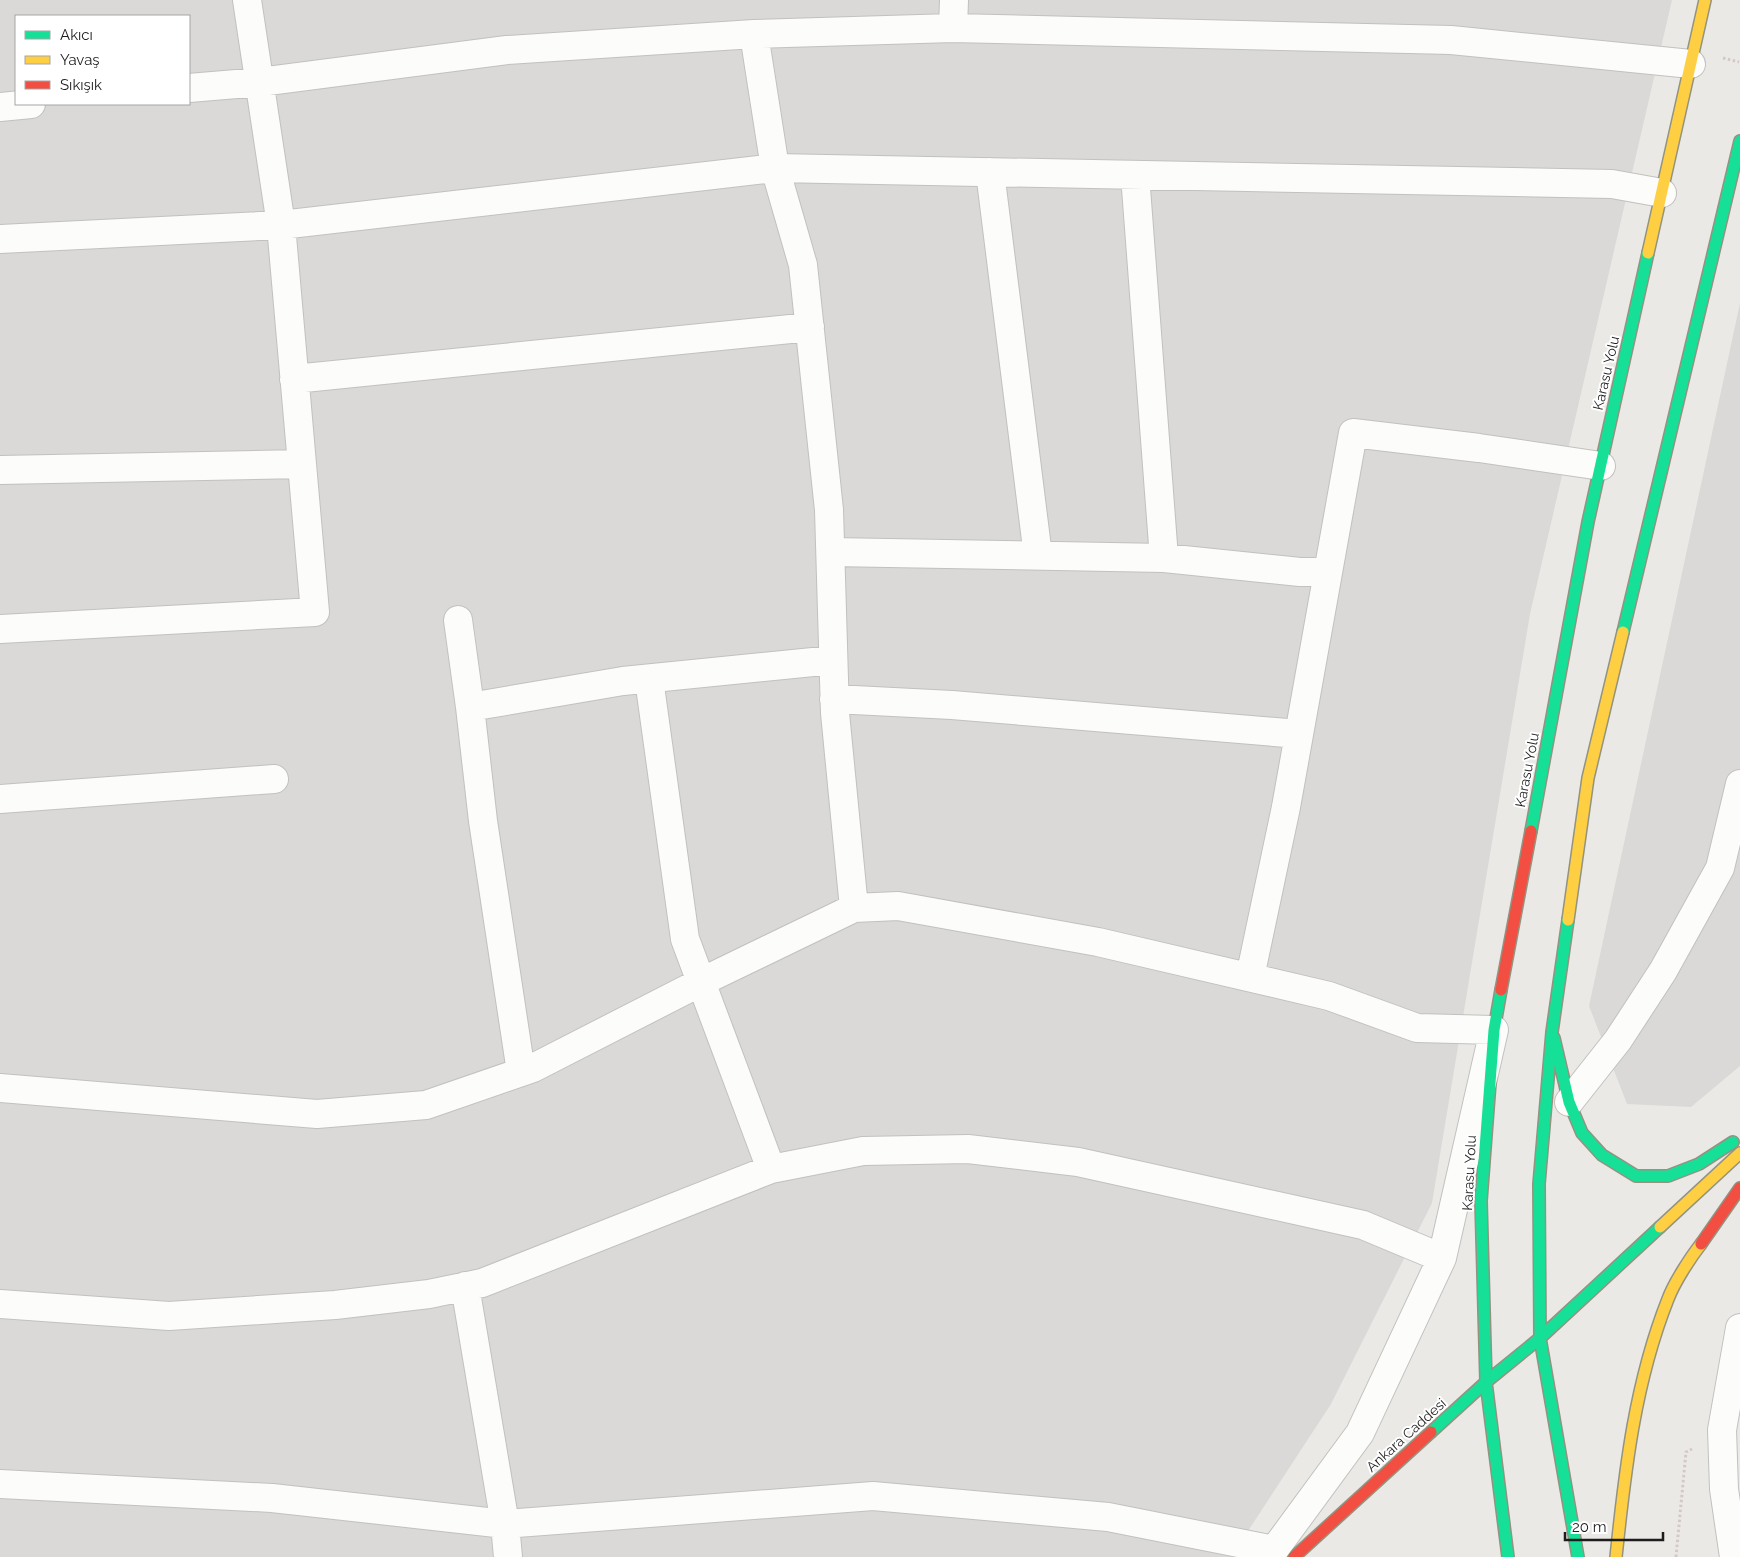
<svg xmlns="http://www.w3.org/2000/svg" width="1740" height="1557" font-family="Raleway,sans-serif">
<rect width="100%" height="100%" fill="#ebe9e6"/>
<path fill="#dad9d7" fill-rule="evenodd" d="M 0,0 L 1672,0 L 1530,614 L 1432,1203 L 1331,1404 L 1231,1557 L 0,1557 ZM 16,16 L 189,16 L 189,104 L 16,104 Z
M 1740,303 L 1740,1066 L 1691,1107 L 1627,1104 L 1589,1006 Z"/>
<g fill="none" stroke-linecap="round" stroke-linejoin="round">
<defs>
<path id="street" d="M 954,0 L 953,28 L 1451,40 L 1691,64
M 189,88 L 260,82 L 507,50 L 754,34 L 953,28
M 0,107 L 31,104
M 990,172 L 1038,556
M 1135,175 L 1164,558
M 0,239 L 281,225 L 775,168 L 1612,184 L 1662,193
M 294,379 L 810,327
M 0,470 L 301,464
M 831,552 L 1164,558 L 1300,572 L 1327,572
M 458,620 L 470,707 L 483,821 L 521,1072
M 0,629 L 315,612 L 281,225 L 247,0
M 649,679 L 685,939 L 771,1169 L 863,1151 L 968,1149 L 1078,1162 L 1363,1225 L 1442,1258
M 834,699 L 952,705 L 1299,734
M 470,707 L 623,681 L 833,660
M 0,799 L 274,779
M 854,908 L 898,906 L 1098,942 L 1329,996 L 1417,1028 L 1494,1030 L 1442,1258 L 1360,1433 L 1269,1557
M 1250,977 L 1286,807 L 1353,433 L 1479,448 L 1601,466
M 0,1088 L 317,1114 L 426,1105 L 533,1068 L 701,982 L 854,908 L 835,713 L 829,510 L 803,265 L 775,168 L 754,34
M 1569,1102 L 1618,1040 L 1663,971 L 1720,868 L 1740,784
M 465,1286 L 505,1524 L 508,1557
M 0,1304 L 169,1316 L 335,1305 L 429,1294 L 482,1283 L 771,1169
M 0,1484 L 272,1498 L 505,1524 L 873,1496 L 1108,1517 L 1274,1550
M 1734,1557 L 1724,1489 L 1722,1430 L 1740,1328"/>
<path id="fast" d="M 1623,632 L 1740,141
M 1531,831 L 1588,522 L 1648,253
M 1568,920 L 1552,1032 L 1539,1184 L 1540,1338 L 1578,1557
M 1501,990 L 1494,1030 L 1481,1201 L 1486,1382 L 1508,1557
M 1554,1038 L 1569,1102 L 1582,1133 L 1602,1155 L 1636,1176 L 1668,1176 L 1699,1164 L 1733,1142
M 1431,1432 L 1486,1382 L 1540,1338 L 1660,1227"/>
<path id="slow" d="M 1648,253 L 1705,0
M 1568,920 L 1588,778 L 1623,632
M 1660,1227 L 1740,1153
M 1616,1557 C 1625,1470 1635,1382 1668,1299 C 1674,1283 1690,1258 1701,1244"/>
<path id="jam" d="M 1501,990 L 1531,831
M 1701,1244 L 1740,1188
M 1294,1557 L 1431,1432"/>
</defs>
<use href="#street" stroke="#c2c1c0" stroke-width="30"/>
<use href="#fast" stroke="#939380" stroke-width="14"/>
<use href="#slow" stroke="#939380" stroke-width="14"/>
<use href="#jam" stroke="#939380" stroke-width="14"/>
<path stroke="#d4c8c6" stroke-width="3" stroke-dasharray="2.5 2.5" stroke-linecap="butt" d="M 1723,58 L 1739,62
M 1676,1557 L 1686,1452 L 1692,1449"/>
<use href="#street" stroke="#fcfcfb" stroke-width="28"/>
<use href="#fast" stroke="#16e098" stroke-width="11"/>
<use href="#slow" stroke="#ffcf43" stroke-width="11"/>
<use href="#jam" stroke="#f24e42" stroke-width="11"/>
</g>
<g text-anchor="middle" stroke-width="4" stroke-linejoin="round" paint-order="stroke">
<g font-size="14" fill="#1d1d1d" stroke="#fff">
<text transform="translate(1606 373) rotate(-77)" y="5">Karasu Yolu</text>
<text transform="translate(1527 770) rotate(-79)" y="5">Karasu Yolu</text>
<text transform="translate(1469 1173) rotate(-87)" y="5">Karasu Yolu</text>
<text transform="translate(1406 1435) rotate(-42)" y="5">Ankara Caddesi</text>
</g>
</g>
<rect x="15" y="15" width="175" height="90" fill="#ffffff" stroke="#a5a5a5"/>
<rect x="25" y="31" width="25" height="8" fill="#16e098" stroke="#a5a5a5"/>
<text x="60" y="40" font-size="15" fill="#1d1d1d">Akıcı</text>
<rect x="25" y="56" width="25" height="8" fill="#ffcf43" stroke="#a5a5a5"/>
<text x="60" y="65" font-size="15" fill="#1d1d1d">Yavaş</text>
<rect x="25" y="81" width="25" height="8" fill="#f24e42" stroke="#a5a5a5"/>
<text x="60" y="90" font-size="15" fill="#1d1d1d">Sıkışık</text>
<path d="M1565 1532v8h98v-8" fill="none" stroke="#1d1d1d" stroke-width="2.5"/>
<text x="1572" y="1532" font-size="15" fill="#1d1d1d" stroke="#ffffff" stroke-width="4" paint-order="stroke">20 m</text>
</svg>
